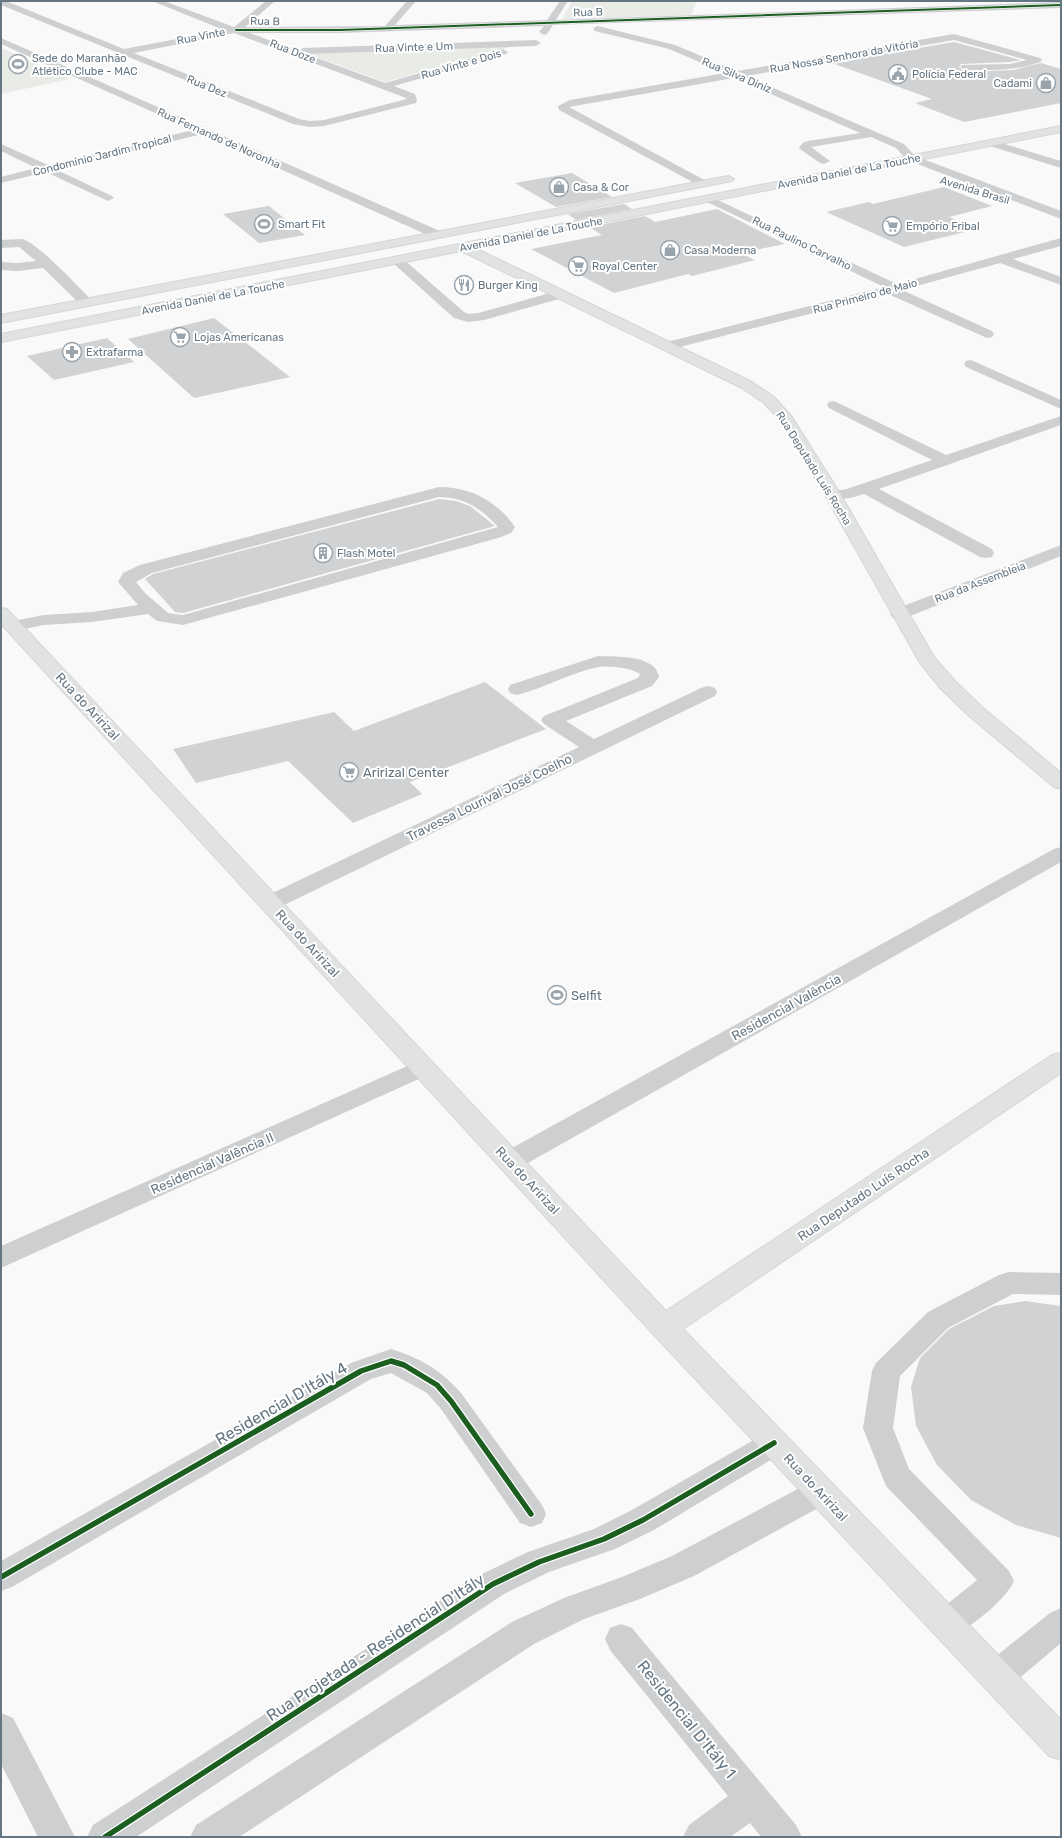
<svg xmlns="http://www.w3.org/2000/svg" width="1062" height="1838" font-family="Rubik,sans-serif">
<rect width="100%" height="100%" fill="#f9f9f9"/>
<path fill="#e8ebe6" d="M 572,1 L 697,1 L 691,15 L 562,20 Z
M 513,46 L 385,82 L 305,53 Z
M 1,48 L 70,79 L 1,94 Z"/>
<path fill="#d0d2d3" d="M 954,42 L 1021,60 L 1010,62 L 961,64 L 959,67 L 965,72 L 1013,70 L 1041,63 L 1061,69 L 1061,103 L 964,122 L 915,103 L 932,99 L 832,63 Z
M 572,173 L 612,197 L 556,207 L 515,183 Z
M 944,187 L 992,206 L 949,217 L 977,229 L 904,247 L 826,212 L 869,202 L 873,204 Z
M 624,204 L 632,209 L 576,220 L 568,214 Z
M 269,206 L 305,235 L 259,243 L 223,214 Z
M 717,209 L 785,244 L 740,253 L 755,260 L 692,276 L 688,274 L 614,293 L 531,249 L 602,235 L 589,227 L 645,216 L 655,222 Z
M 214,318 L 290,377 L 194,398 L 128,339 Z
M 107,338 L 134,362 L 54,380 L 27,356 Z
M 439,499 L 456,501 L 470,506 L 495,526 L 183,613 L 175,612 L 145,579 L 153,574 Z
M 485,682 L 546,729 L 410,782 L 422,794 L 353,823 L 288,761 L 196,783 L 173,749 L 334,712 L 354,731 Z
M 1025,1301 L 1061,1306 L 1061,1538 L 1016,1525 L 971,1500 L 937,1465 L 916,1426 L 911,1387 L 920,1358 L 949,1329 L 994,1306 Z"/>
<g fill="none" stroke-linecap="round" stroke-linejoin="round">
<defs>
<path id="major" d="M 1061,126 L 1061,132 L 475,248 L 752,382 L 774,397 L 792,417 L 841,495 L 934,657 L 955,681 L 982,707 L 1061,773 L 1061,789 L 1054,787 L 968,715 L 941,689 L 920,663 L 825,495 L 779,419 L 764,403 L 742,388 L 461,251 L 1,342 L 1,334 Z
M 728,176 L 734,179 L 732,181 L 1,323 L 1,315 Z
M 1,608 L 7,609 L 666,1311 L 1052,1055 L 1061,1053 L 1061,1073 L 683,1329 L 1061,1720 L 1061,1760 L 1049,1756 L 654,1335 L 1,624 Z"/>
</defs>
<use href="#major" stroke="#d5d6d7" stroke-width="2"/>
<path fill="#cecfd0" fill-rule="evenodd" d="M 1,1 L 6,1 L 124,49 L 224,30 L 152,1 L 164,1 L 234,27 L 266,1 L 275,1 L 245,27 L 385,26 L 407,1 L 416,1 L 395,25 L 547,20 L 560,1 L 568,1 L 556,20 L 1061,2 L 1061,8 L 553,25 L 547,34 L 544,35 L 539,32 L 544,26 L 340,33 L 250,33 L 298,51 L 303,48 L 536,40 L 541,43 L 536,46 L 306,54 L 385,83 L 500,50 L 503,49 L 508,52 L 506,54 L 394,86 L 415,94 L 417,101 L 416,103 L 324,126 L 310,127 L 293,124 L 1,5 ZM 234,33 L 406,98 L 407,99 L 324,120 L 310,121 L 299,119 L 134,53 Z
M 598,26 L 675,45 L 737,71 L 954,34 L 1040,58 L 1042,60 L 1040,62 C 1016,71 991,70 965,70 L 960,67 L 962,65 L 1010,64 L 1027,60 L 954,40 L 746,76 L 904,144 L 915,156 L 1061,211 L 1061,219 L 907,160 L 896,148 L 871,137 L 811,147 L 830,161 L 824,164 L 820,163 L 800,149 L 799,147 L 804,142 L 808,141 L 860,133 L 734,78 L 569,107 L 708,182 L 710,184 L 704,187 L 700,186 L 559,110 L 558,106 L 570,100 L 725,73 L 669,49 L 595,31 L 593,29 L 595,27 Z
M 1,38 L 442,232 L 444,235 L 442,238 L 434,238 L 202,134 L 57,170 L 112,196 L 114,198 L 108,201 L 46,172 L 1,183 L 1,177 L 36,168 L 1,151 L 1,144 L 48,165 L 193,130 L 1,44 Z
M 991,140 L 1061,161 L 1061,168 L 987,145 L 986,143 Z
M 709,196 L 897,284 L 1061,238 L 1061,246 L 1013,259 L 1061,277 L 1061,285 L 1000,263 L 902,290 L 992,331 L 994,334 L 992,337 L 987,338 L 888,294 L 668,350 L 663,349 L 661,346 L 663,343 L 884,287 L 705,201 L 703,199 Z
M 22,239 C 38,243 77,286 91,299 L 93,302 L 91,305 L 81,305 L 43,268 L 17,271 L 1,270 L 1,262 L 17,263 L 36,261 L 19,247 L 1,248 L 1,240 Z
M 398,257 L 402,258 L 464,312 L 469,314 L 478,313 L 561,290 L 566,291 L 567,294 L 566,297 L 484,320 L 468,322 L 454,318 L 394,264 L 392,261 L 394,258 Z
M 971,360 L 1061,400 L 1061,409 L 966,367 L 964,364 L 966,361 Z
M 834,401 L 946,455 L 1061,416 L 1061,425 L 879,489 L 992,549 L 994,553 L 992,557 L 986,558 L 980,557 L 864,494 C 852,498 840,501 827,498 L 825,495 L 827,492 L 847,489 L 932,460 L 829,408 L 827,405 L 829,402 Z
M 439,487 C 470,487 497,501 515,527 L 511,533 L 498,538 L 183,625 L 157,621 L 148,614 L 92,622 L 44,625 L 14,631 L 8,630 L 5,626 L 8,622 L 44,615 L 92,612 L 138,605 L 118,582 L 123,573 L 140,565 ZM 439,497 C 464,497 482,509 498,527 L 183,615 L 168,613 L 145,593 L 136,582 L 152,573 Z
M 1061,545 L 1061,556 L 905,618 L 899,619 L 893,618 L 890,614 L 893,610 Z
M 598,656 C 616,657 655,654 659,677 L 652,686 L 566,721 L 594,739 L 701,688 L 708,686 L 715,688 L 717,692 L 715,696 L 278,908 L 270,910 L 262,908 L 259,903 L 262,898 L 579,747 L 544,724 L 541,720 L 544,716 L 638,678 L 640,674 C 633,668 608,665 599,667 C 572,672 544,688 517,695 L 510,693 L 508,689 L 510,685 Z
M 1061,847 L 1061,862 L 519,1168 L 510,1170 L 501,1168 L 497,1161 L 501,1154 L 1054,849 Z
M 423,1059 L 432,1061 L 435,1067 L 432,1073 L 1,1268 L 1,1246 Z
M 1009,1272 L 1061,1273 L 1061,1295 L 1013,1294 L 948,1328 L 900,1376 L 893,1428 L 909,1469 L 1009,1571 L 1014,1581 C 1004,1602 968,1630 946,1639 L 935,1634 L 930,1624 L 935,1614 L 977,1580 L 886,1486 L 863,1428 L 872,1371 L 876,1363 L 928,1312 L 999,1275 Z
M 391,1349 C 420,1358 441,1370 461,1393 L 542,1505 L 546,1514 L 542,1523 L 531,1527 L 520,1523 L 441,1409 L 427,1393 L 391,1373 L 371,1379 L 12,1587 L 1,1591 L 1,1561 L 351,1363 Z
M 774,1431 L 784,1434 L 789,1443 L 784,1452 L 654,1530 L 615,1549 L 549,1572 L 504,1594 L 136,1837 L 87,1837 L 93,1825 L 482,1574 L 528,1552 L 594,1529 L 632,1510 L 764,1434 Z
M 820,1479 L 831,1483 L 835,1492 L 831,1501 L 694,1576 L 640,1599 L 584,1619 L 534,1644 L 239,1837 L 190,1837 L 196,1825 L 512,1622 L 564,1598 L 622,1577 L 672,1556 L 809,1483 Z
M 1061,1608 L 1061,1643 L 1009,1687 L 997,1691 L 985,1687 L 981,1676 L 985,1665 L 1050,1613 Z
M 621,1624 L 632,1628 L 796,1825 L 802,1837 L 761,1837 L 750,1823 L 730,1837 L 683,1837 L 689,1825 L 728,1796 L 610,1650 L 605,1639 L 610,1628 Z
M 1,1713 L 13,1718 L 75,1837 L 38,1837 L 1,1764 Z"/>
<use href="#major" fill="#e1e2e2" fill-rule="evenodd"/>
<defs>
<path id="cycleway-far1" d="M 236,30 L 340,30 L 1061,5"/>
<path id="cycleway" d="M 1,1577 L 361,1371 L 391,1361 L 404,1365 L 437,1385 L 451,1401 L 531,1514
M 105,1837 L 493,1584 L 539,1562 L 604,1539 L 643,1520 L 774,1443"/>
</defs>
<use href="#cycleway-far1" stroke="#fff" stroke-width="3"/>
<use href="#cycleway" stroke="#fff" stroke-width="8"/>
<use href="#cycleway-far1" stroke="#1b5e20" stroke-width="2"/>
<use href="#cycleway" stroke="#1b5e20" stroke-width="5.5"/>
</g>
<defs>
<symbol id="stadium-ring" viewBox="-11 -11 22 22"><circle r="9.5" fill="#fff" stroke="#99a4ac" stroke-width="1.5"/><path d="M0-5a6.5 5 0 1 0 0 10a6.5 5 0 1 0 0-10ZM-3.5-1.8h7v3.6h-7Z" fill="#99a4ac"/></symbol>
<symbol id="civic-ring" viewBox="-11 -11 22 22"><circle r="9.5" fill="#fff" stroke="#99a4ac" stroke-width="1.5"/><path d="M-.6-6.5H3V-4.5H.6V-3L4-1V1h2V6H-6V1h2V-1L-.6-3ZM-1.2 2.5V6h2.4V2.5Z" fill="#99a4ac"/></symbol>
<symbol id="shop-ring" viewBox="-11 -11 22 22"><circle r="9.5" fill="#fff" stroke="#99a4ac" stroke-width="1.5"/><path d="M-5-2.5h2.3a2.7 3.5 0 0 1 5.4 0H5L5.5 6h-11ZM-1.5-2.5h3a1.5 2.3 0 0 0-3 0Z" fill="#99a4ac"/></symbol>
<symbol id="supermarket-ring" viewBox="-11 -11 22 22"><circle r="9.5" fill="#fff" stroke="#99a4ac" stroke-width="1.5"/><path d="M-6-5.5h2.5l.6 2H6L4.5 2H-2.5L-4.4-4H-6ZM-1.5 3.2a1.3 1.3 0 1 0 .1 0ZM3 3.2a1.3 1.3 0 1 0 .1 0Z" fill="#99a4ac"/></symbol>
<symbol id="restaurant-ring" viewBox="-11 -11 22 22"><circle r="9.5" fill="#fff" stroke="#99a4ac" stroke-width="1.5"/><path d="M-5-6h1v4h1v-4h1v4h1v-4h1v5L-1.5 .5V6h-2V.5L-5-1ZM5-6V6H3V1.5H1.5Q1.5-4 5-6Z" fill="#99a4ac"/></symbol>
<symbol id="pharmacy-ring" viewBox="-11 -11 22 22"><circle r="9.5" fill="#fff" stroke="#99a4ac" stroke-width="1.5"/><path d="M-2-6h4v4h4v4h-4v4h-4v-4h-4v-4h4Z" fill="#99a4ac"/></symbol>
<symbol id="building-ring" viewBox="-11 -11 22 22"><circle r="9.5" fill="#fff" stroke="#99a4ac" stroke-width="1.5"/><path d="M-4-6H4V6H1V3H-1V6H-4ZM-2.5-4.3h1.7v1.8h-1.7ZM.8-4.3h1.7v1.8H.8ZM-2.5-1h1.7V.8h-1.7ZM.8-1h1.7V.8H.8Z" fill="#99a4ac"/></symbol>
</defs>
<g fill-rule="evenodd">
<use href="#stadium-ring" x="7" y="53" width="22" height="22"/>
<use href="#civic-ring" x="887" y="63" width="22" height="22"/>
<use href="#shop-ring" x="1035" y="72" width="22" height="22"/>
<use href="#shop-ring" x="548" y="176" width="22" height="22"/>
<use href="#stadium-ring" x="253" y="213" width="22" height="22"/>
<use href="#supermarket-ring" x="881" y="215" width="22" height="22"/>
<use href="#shop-ring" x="659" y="239" width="22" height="22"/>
<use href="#supermarket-ring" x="567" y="255" width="22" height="22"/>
<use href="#restaurant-ring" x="453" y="274" width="22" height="22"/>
<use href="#supermarket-ring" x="169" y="326" width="22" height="22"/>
<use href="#pharmacy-ring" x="61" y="341" width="22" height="22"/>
<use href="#building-ring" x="312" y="542" width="22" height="22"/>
<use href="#supermarket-ring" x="338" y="761" width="22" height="22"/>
<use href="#stadium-ring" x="546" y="984" width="22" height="22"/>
</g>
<g text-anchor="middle" stroke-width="4" stroke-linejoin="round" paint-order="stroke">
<g font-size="11" fill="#657683" stroke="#fff">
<text transform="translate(588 12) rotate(-2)" y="4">Rua B</text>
<text transform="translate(265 21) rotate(1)" y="4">Rua B</text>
<text transform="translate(201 36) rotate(-11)" y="4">Rua Vinte</text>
<text transform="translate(414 47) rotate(-2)" y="4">Rua Vinte e Um</text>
<text transform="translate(293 51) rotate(21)" y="4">Rua Doze</text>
<text transform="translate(844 56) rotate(-10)" y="4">Rua Nossa Senhora da Vitória</text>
<text transform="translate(461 64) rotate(-16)" y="4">Rua Vinte e Dois</text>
<text transform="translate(737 75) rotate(23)" y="4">Rua Silva Diniz</text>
<text transform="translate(207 86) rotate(22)" y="4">Rua Dez</text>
<text transform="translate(219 138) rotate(24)" y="4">Rua Fernando de Noronha</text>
<text transform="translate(102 155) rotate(-14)" y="4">Condomínio Jardim Tropical</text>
<text transform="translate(849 171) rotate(-11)" y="4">Avenida Daniel de La Touche</text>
<text transform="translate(975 190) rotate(17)" y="4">Avenida Brasil</text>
<text transform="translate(531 234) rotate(-11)" y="4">Avenida Daniel de La Touche</text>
<text transform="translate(802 243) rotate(26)" y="4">Rua Paulino Carvalho</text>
<text transform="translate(865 296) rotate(-15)" y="4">Rua Primeiro de Maio</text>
<text transform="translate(213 297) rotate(-11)" y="4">Avenida Daniel de La Touche</text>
<text transform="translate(814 468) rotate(58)" y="4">Rua Deputado Luís Rocha</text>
<text transform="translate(980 582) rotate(-21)" y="4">Rua da Assembleia</text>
</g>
<g font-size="11" fill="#657683" stroke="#fff" text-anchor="start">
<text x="32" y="62">Sede do Maranhão<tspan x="32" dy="13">Atlético Clube - MAC</tspan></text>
<text x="912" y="78">Polícia Federal</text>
<text x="1032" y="87" text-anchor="end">Cadami</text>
<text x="573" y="191">Casa &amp; Cor</text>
<text x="278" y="228">Smart Fit</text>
<text x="906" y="230">Empório Fribal</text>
<text x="684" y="254">Casa Moderna</text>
<text x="592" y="270">Royal Center</text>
<text x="478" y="289">Burger King</text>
<text x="194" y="341">Lojas Americanas</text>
<text x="86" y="356">Extrafarma</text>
<text x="337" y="557">Flash Motel</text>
</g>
<g font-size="13" fill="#657683" stroke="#fff">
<text transform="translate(88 706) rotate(47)" y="5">Rua do Aririzal</text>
<text transform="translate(489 797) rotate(-26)" y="5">Travessa Lourival José Coelho</text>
<text transform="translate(308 943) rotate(47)" y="5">Rua do Aririzal</text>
<text transform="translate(786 1007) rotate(-29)" y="5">Residencial Valência</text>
<text transform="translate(212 1163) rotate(-24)" y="5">Residencial Valência II</text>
<text transform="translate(528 1180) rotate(47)" y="5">Rua do Aririzal</text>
<text transform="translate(863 1194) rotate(-34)" y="5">Rua Deputado Luís Rocha</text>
<text transform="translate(816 1487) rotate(47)" y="5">Rua do Aririzal</text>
</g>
<g font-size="13" fill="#657683" stroke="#fff" text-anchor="start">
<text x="363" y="777">Aririzal Center</text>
<text x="571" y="1000">Selfit</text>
</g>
<g font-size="16" fill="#657683" stroke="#fff">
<text transform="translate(281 1403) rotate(-30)" y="6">Residencial D'Itály 4</text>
<text transform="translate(375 1647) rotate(-33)" y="6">Rua Projetada - Residencial D'Itály</text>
<text transform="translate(687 1719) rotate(51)" y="6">Residencial D'Itály 1</text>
</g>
</g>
<rect width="1062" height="1838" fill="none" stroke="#657683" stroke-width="4"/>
</svg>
